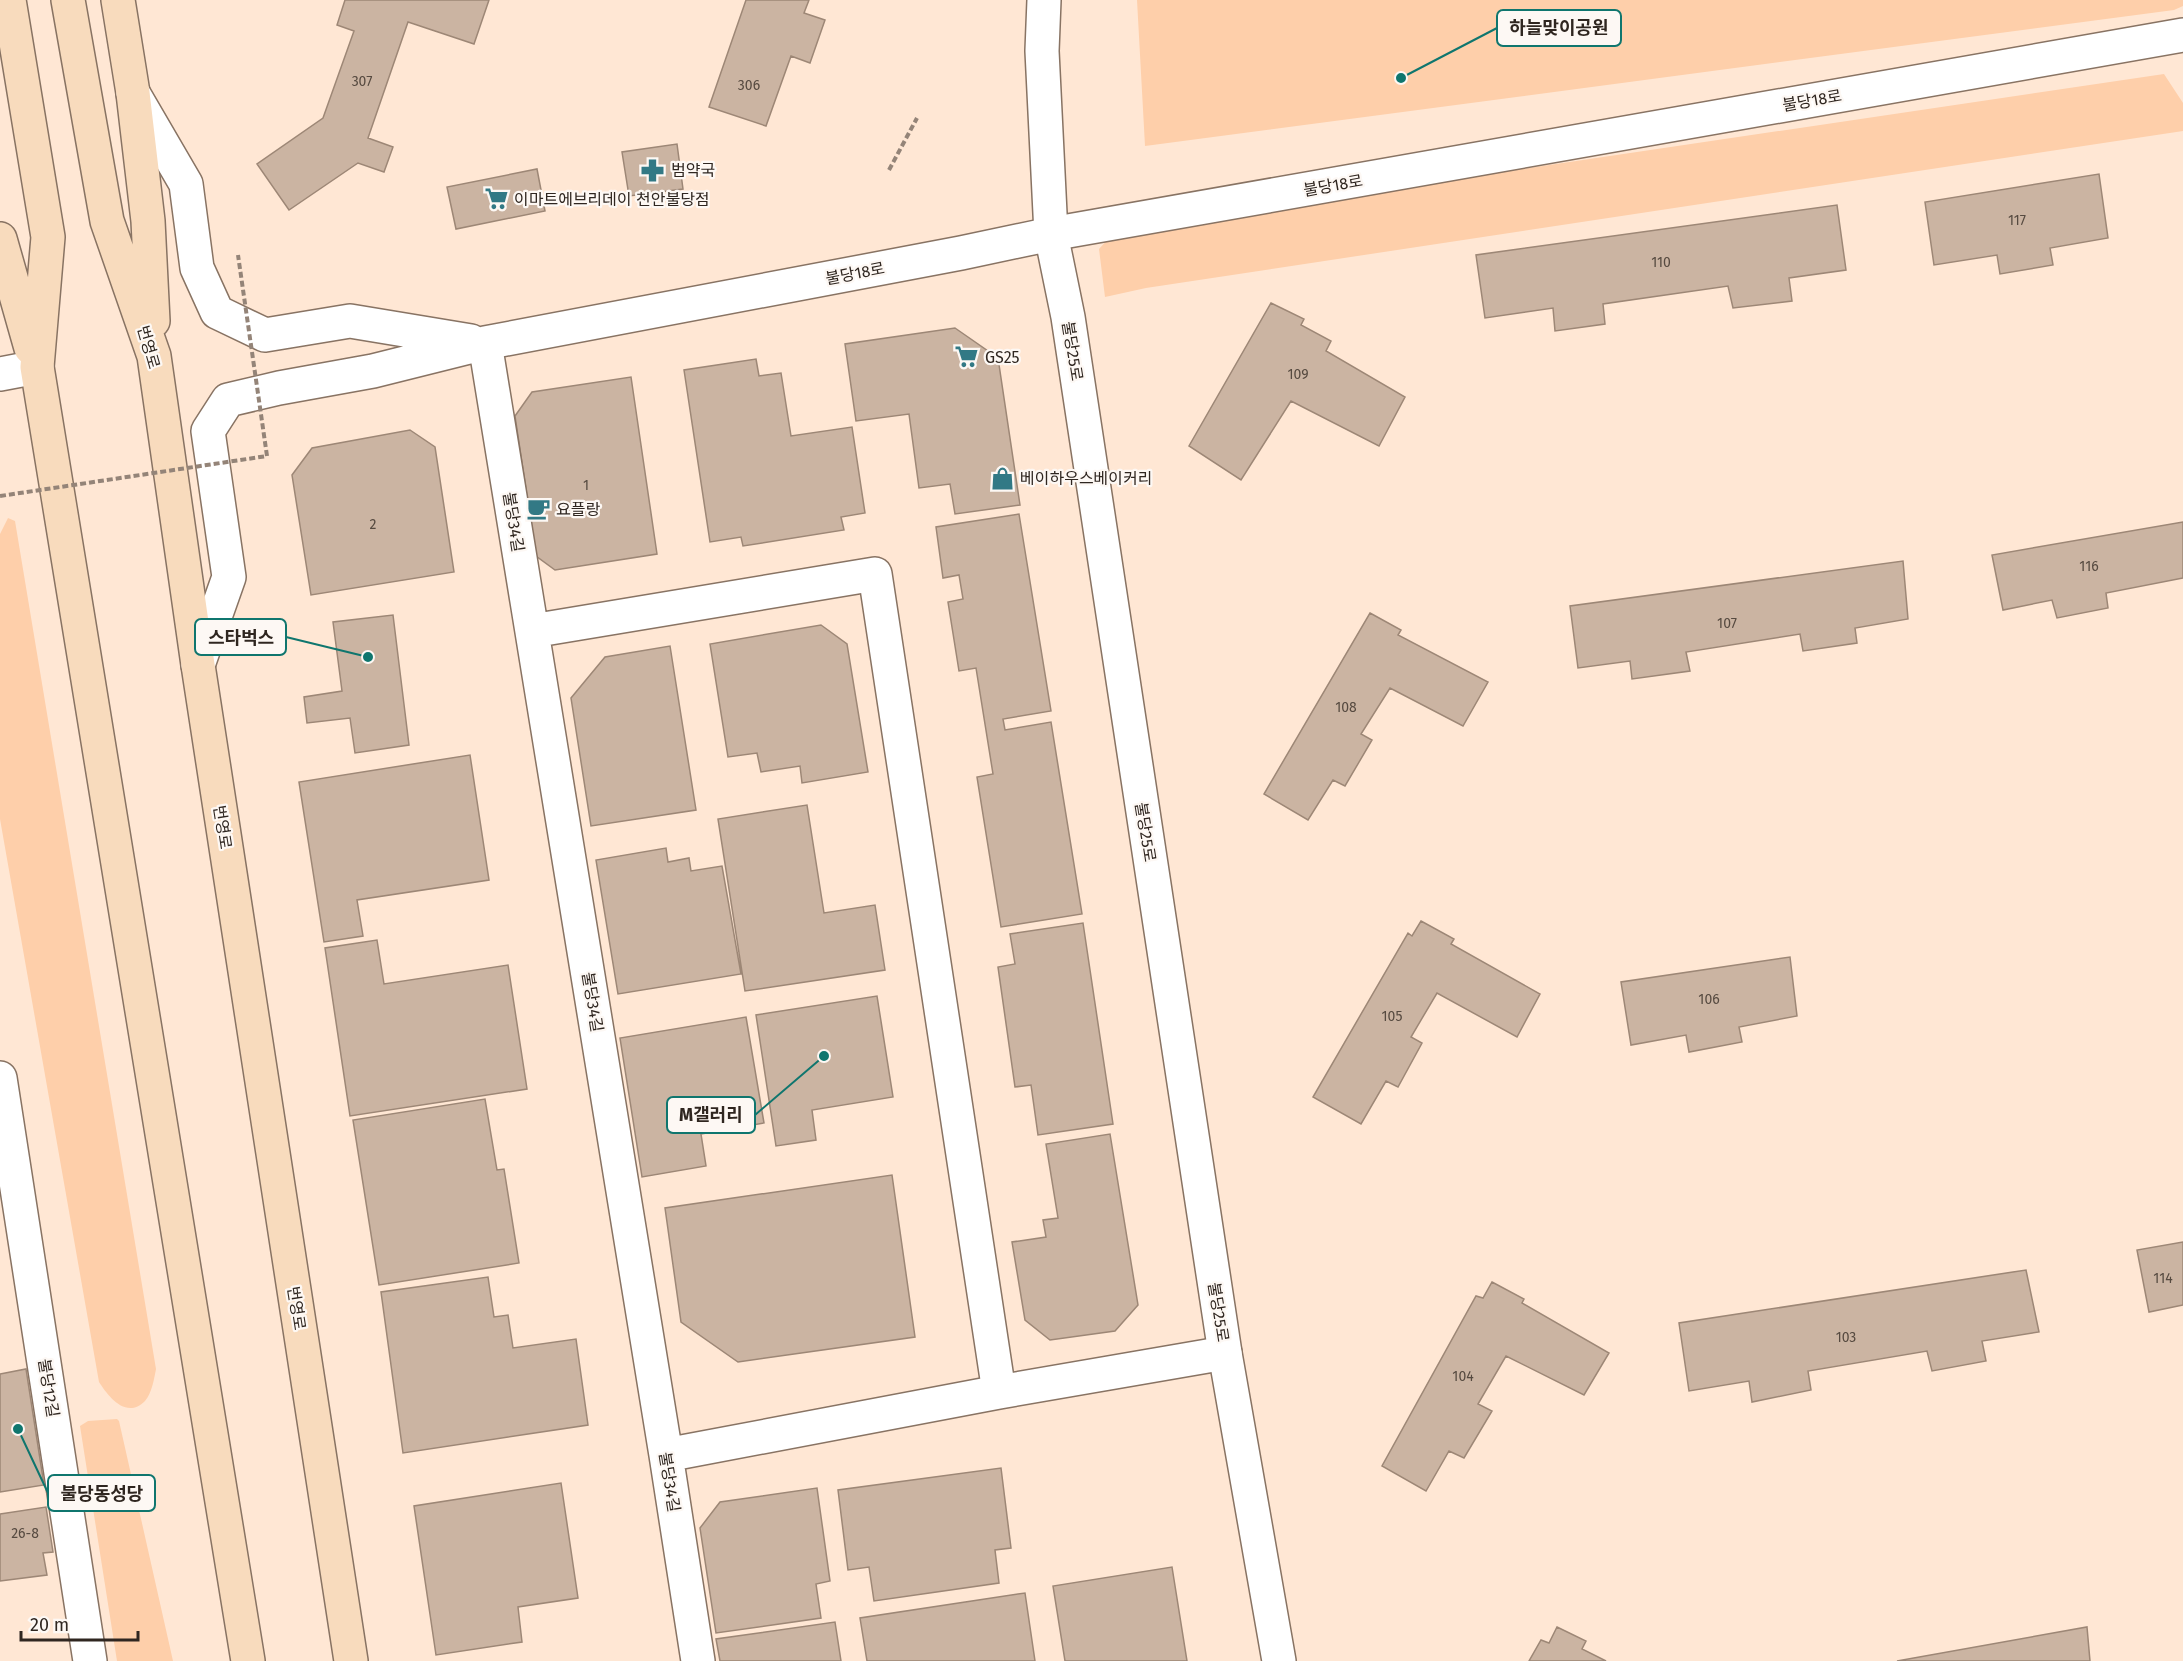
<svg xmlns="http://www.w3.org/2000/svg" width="2183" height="1661" font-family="'Fira Sans','Noto Sans KR',sans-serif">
<rect width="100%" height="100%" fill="#ffe7d4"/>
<path fill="#fecfaa" d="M 1137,0 L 2183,0 L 2183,6 L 2174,10 L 1145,146 Z
M 2164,74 L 2183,103 L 2183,131 L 1146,288 L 1105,297 L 1099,249 L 1117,229 Z
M 8,518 L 15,521 L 156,1369 C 154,1379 152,1393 145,1401 C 126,1420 108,1396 99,1382 L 0,819 L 0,534 Z
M 117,1419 L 119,1421 L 173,1661 L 117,1661 L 80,1426 L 88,1421 Z"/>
<path fill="#cbb4a2" stroke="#9d8776" stroke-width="1.5" d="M 345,0 L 489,0 L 474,44 L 408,22 L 368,138 L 393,147 L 384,172 L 358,163 L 289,210 L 257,164 L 323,118 L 354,31 L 337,25 Z
M 746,0 L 809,0 L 804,13 L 825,20 L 810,63 L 791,56 L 766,126 L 709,107 Z
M 677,144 L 683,189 L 629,196 L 622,152 Z
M 537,169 L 545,211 L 456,229 L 447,187 Z
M 2099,174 L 2108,238 L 2050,248 L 2053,265 L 2000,274 L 1997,255 L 1934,265 L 1925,202 Z
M 1837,205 L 1846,270 L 1789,278 L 1792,301 L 1733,308 L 1728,286 L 1603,304 L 1605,324 L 1555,331 L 1553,308 L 1485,318 L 1476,255 Z
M 1271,303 L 1304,319 L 1301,325 L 1331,341 L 1326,351 L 1405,397 L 1379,446 L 1291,401 L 1241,480 L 1189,446 Z
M 955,328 L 998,358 L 1020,505 L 955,514 L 950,484 L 919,488 L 909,414 L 856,421 L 845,344 Z
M 756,359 L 759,376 L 781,373 L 791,436 L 852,427 L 865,513 L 841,517 L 844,530 L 743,546 L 741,537 L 710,542 L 684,370 Z
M 631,377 L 657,554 L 555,570 L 536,556 L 515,416 L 532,392 Z
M 410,430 L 435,447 L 454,572 L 311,595 L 292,475 L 312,448 Z
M 1019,514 L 1051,711 L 1003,719 L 1005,730 L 1051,722 L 1082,914 L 1001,927 L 977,777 L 993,774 L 976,668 L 959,671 L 948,602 L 963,599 L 959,575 L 943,578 L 936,527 Z
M 2183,522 L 2183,578 L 2106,593 L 2108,608 L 2057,618 L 2052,600 L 2003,610 L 1992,555 Z
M 1903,561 L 1908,619 L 1855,628 L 1857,643 L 1803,651 L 1800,634 L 1686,652 L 1690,671 L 1632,679 L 1630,661 L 1578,668 L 1570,606 Z
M 1370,613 L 1401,630 L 1398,635 L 1488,682 L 1463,726 L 1390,688 L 1361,734 L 1372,740 L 1345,786 L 1333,780 L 1308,820 L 1264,794 Z
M 393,615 L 409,745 L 355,753 L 350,718 L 307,723 L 304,697 L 342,691 L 333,622 Z
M 821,625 L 847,644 L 868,772 L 802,783 L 800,766 L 761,772 L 757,753 L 728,757 L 710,644 Z
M 670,646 L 696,810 L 591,826 L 571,698 L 605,657 Z
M 470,755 L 489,880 L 357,900 L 363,936 L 324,942 L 299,782 Z
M 807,805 L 824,913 L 875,905 L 885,970 L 745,991 L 718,819 Z
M 666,848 L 668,862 L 689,858 L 691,871 L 722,866 L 741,974 L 618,994 L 596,860 Z
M 1421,921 L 1454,939 L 1451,944 L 1540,994 L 1517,1037 L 1437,993 L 1411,1037 L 1422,1043 L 1398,1087 L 1386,1081 L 1361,1124 L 1313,1097 L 1408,933 L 1412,936 Z
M 1083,923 L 1113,1124 L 1038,1135 L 1031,1085 L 1015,1087 L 998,967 L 1015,964 L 1010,934 Z
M 377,940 L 384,984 L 508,965 L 527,1089 L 350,1116 L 325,948 Z
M 1790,957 L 1797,1016 L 1739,1027 L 1742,1042 L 1689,1052 L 1686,1035 L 1631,1045 L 1621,982 Z
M 877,996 L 893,1097 L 812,1110 L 816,1140 L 776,1146 L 756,1015 Z
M 746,1017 L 764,1123 L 701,1134 L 706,1166 L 642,1177 L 620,1038 Z
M 485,1099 L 497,1170 L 504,1169 L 519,1263 L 379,1285 L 353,1120 Z
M 1110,1134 L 1138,1305 L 1115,1331 L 1050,1340 L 1025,1320 L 1012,1242 L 1046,1237 L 1043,1220 L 1058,1218 L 1046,1144 Z
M 892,1175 L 915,1337 L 738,1362 L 681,1322 L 665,1208 Z
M 2183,1242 L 2183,1305 L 2149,1312 L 2137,1250 Z
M 2026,1270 L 2039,1332 L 1982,1341 L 1986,1361 L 1932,1371 L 1927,1351 L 1808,1371 L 1811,1390 L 1752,1402 L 1749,1381 L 1689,1391 L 1679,1323 Z
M 488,1277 L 494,1317 L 508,1315 L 513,1348 L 576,1339 L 588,1425 L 403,1453 L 381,1292 Z
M 1492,1282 L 1524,1299 L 1522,1303 L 1609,1353 L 1584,1395 L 1506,1356 L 1478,1404 L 1492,1411 L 1464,1458 L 1449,1451 L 1426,1491 L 1382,1466 L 1476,1296 L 1483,1298 Z
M 26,1369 L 44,1485 L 0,1492 L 0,1374 Z
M 1001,1468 L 1011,1548 L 995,1550 L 999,1583 L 874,1601 L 869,1567 L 848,1570 L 838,1490 Z
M 561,1483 L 578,1598 L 518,1607 L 522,1642 L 436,1655 L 414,1506 Z
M 817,1488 L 830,1581 L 816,1584 L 821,1618 L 716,1633 L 700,1528 L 720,1502 Z
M 46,1507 L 53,1552 L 43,1553 L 47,1575 L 0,1581 L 0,1514 Z
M 1172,1567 L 1187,1661 L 1065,1661 L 1053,1586 Z
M 1025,1593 L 1035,1661 L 867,1661 L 860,1618 Z
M 835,1622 L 841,1661 L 720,1661 L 716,1639 Z
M 1557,1627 L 1586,1641 L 1582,1649 L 1606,1661 L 1529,1661 L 1541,1640 L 1549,1643 Z
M 2087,1627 L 2090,1661 L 1897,1661 Z"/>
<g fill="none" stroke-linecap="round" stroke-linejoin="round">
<defs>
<path id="minor" d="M 133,93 L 186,184 L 197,268 L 217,312 L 265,335 L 350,321 L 471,341
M 485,343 L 666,1455 L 698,1661
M 0,374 L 37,367
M 532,631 L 875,574 L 999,1392
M 198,665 L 229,577 L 208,431 L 228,400 L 279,388 L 373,371 L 485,343 L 961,253 L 1051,234 L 2183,35
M 0,1078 L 90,1661
M 666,1455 L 999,1392 L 1225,1353"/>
<path id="tertiary" d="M 1044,0 L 1042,51 L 1051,234 L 1068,317 L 1225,1353 L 1279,1661"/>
<path id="secondary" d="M 9,0 L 48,237 L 37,367 L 248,1661
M 68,0 L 107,221 L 154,356 L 198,665 L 351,1661
M 118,0 L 133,93 L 148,221 L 153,321
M 0,239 L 31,348"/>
</defs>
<use href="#minor" stroke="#887363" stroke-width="36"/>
<use href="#tertiary" stroke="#887363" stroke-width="36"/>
<use href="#secondary" stroke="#887363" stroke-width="36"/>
<path stroke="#948478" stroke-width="4" stroke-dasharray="6 3" stroke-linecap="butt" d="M 889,170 L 917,118"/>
<use href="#minor" stroke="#fff" stroke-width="33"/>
<use href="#tertiary" stroke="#fff" stroke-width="33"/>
<use href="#secondary" stroke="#f8dbbd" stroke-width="33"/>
<path stroke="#948478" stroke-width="4" stroke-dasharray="6 3" stroke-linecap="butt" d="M 0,496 L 267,456 L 238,255"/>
</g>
<defs>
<symbol id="pharmacy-bare" viewBox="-9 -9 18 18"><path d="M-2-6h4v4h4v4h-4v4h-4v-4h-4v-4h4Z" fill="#327985" stroke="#fdf8f4" stroke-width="2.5" paint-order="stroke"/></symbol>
<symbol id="supermarket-bare" viewBox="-9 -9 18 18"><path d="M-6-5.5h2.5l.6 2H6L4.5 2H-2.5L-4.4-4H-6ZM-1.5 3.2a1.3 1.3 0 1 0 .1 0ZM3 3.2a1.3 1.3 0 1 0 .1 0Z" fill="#327985" stroke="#fdf8f4" stroke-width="2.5" paint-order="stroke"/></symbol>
<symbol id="shop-bare" viewBox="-9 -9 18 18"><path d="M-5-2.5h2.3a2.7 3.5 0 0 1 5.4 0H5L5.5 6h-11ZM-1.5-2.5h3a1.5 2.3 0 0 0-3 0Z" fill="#327985" stroke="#fdf8f4" stroke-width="2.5" paint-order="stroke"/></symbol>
<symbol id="cafe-bare" viewBox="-9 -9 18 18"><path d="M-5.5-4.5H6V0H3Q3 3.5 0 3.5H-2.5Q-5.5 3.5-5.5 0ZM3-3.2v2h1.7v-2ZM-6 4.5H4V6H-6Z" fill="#327985" stroke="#fdf8f4" stroke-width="2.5" paint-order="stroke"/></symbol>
</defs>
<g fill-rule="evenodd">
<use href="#pharmacy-bare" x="636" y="154" width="33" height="33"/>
<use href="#supermarket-bare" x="480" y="182" width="33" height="33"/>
<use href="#supermarket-bare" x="950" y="340" width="33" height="33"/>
<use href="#shop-bare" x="986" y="462" width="33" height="33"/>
<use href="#cafe-bare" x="522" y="492" width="33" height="33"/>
</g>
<g text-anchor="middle" stroke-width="4.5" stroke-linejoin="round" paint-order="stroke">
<g font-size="14" fill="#564a40">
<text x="362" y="86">307</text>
<text x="749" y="90">306</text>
<text x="2017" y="225">117</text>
<text x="1661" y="267">110</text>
<text x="1298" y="379">109</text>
<text x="586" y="490">1</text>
<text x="373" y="529">2</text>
<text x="2089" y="571">116</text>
<text x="1727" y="628">107</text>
<text x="1346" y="712">108</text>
<text x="1709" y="1004">106</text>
<text x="1392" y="1021">105</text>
<text x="2163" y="1283">114</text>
<text x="1846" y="1342">103</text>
<text x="1463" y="1381">104</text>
<text x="25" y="1538">26-8</text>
</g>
<g font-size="16" fill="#2f2620" stroke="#fdf8f4">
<text transform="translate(1812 100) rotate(-10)" y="6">불당18로</text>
<text transform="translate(1333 185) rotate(-10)" y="6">불당18로</text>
<text transform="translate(855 273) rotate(-11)" y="6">불당18로</text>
<text transform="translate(149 347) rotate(74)" y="6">번영로</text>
<text transform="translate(1073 351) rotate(81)" y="6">불당25로</text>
<text transform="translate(514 522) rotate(81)" y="6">불당34길</text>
<text transform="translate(223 827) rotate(81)" y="6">번영로</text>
<text transform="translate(1146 832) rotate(81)" y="6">불당25로</text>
<text transform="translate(593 1002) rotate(81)" y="6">불당34길</text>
<text transform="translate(297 1308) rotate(81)" y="6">번영로</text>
<text transform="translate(1219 1312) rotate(81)" y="6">불당25로</text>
<text transform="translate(49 1388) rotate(81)" y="6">불당12길</text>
<text transform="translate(670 1482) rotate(81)" y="6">불당34길</text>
</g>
<g font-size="16" fill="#2f2620" stroke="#fdf8f4" text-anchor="start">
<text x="671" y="176">범약국</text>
<text x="514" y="205">이마트에브리데이 천안불당점</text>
<text x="985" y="363">GS25</text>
<text x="1020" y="484">베이하우스베이커리</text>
<text x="556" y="515">요플랑</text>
</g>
</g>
<path fill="none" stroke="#0f766e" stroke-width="2" d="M1401 78L1497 28M368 657L286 637M824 1056L755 1115M18 1429L48 1493"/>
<g fill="#0f766e" stroke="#fdf8f4" stroke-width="2">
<circle cx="1401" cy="78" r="6"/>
<circle cx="368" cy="657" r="6"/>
<circle cx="824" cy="1056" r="6"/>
<circle cx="18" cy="1429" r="6"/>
</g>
<g fill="#fdf8f4" stroke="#0f766e" stroke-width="2">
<rect x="1497" y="10" width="124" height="36" rx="6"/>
<rect x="195" y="619" width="91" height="36" rx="6"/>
<rect x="667" y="1097" width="88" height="36" rx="6"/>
<rect x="48" y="1475" width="107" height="36" rx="6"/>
</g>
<g font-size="18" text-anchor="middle" font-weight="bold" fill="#2f2620">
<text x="1559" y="34">하늘맞이공원</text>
<text x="241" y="644">스타벅스</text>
<text x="711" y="1121">M갤러리</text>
<text x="102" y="1500">불당동성당</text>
</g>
<path d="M21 1631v9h117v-9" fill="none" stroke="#2f2620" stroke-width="3"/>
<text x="30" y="1631" font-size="18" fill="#2f2620" stroke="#fdf8f4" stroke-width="4.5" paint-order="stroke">20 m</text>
</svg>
